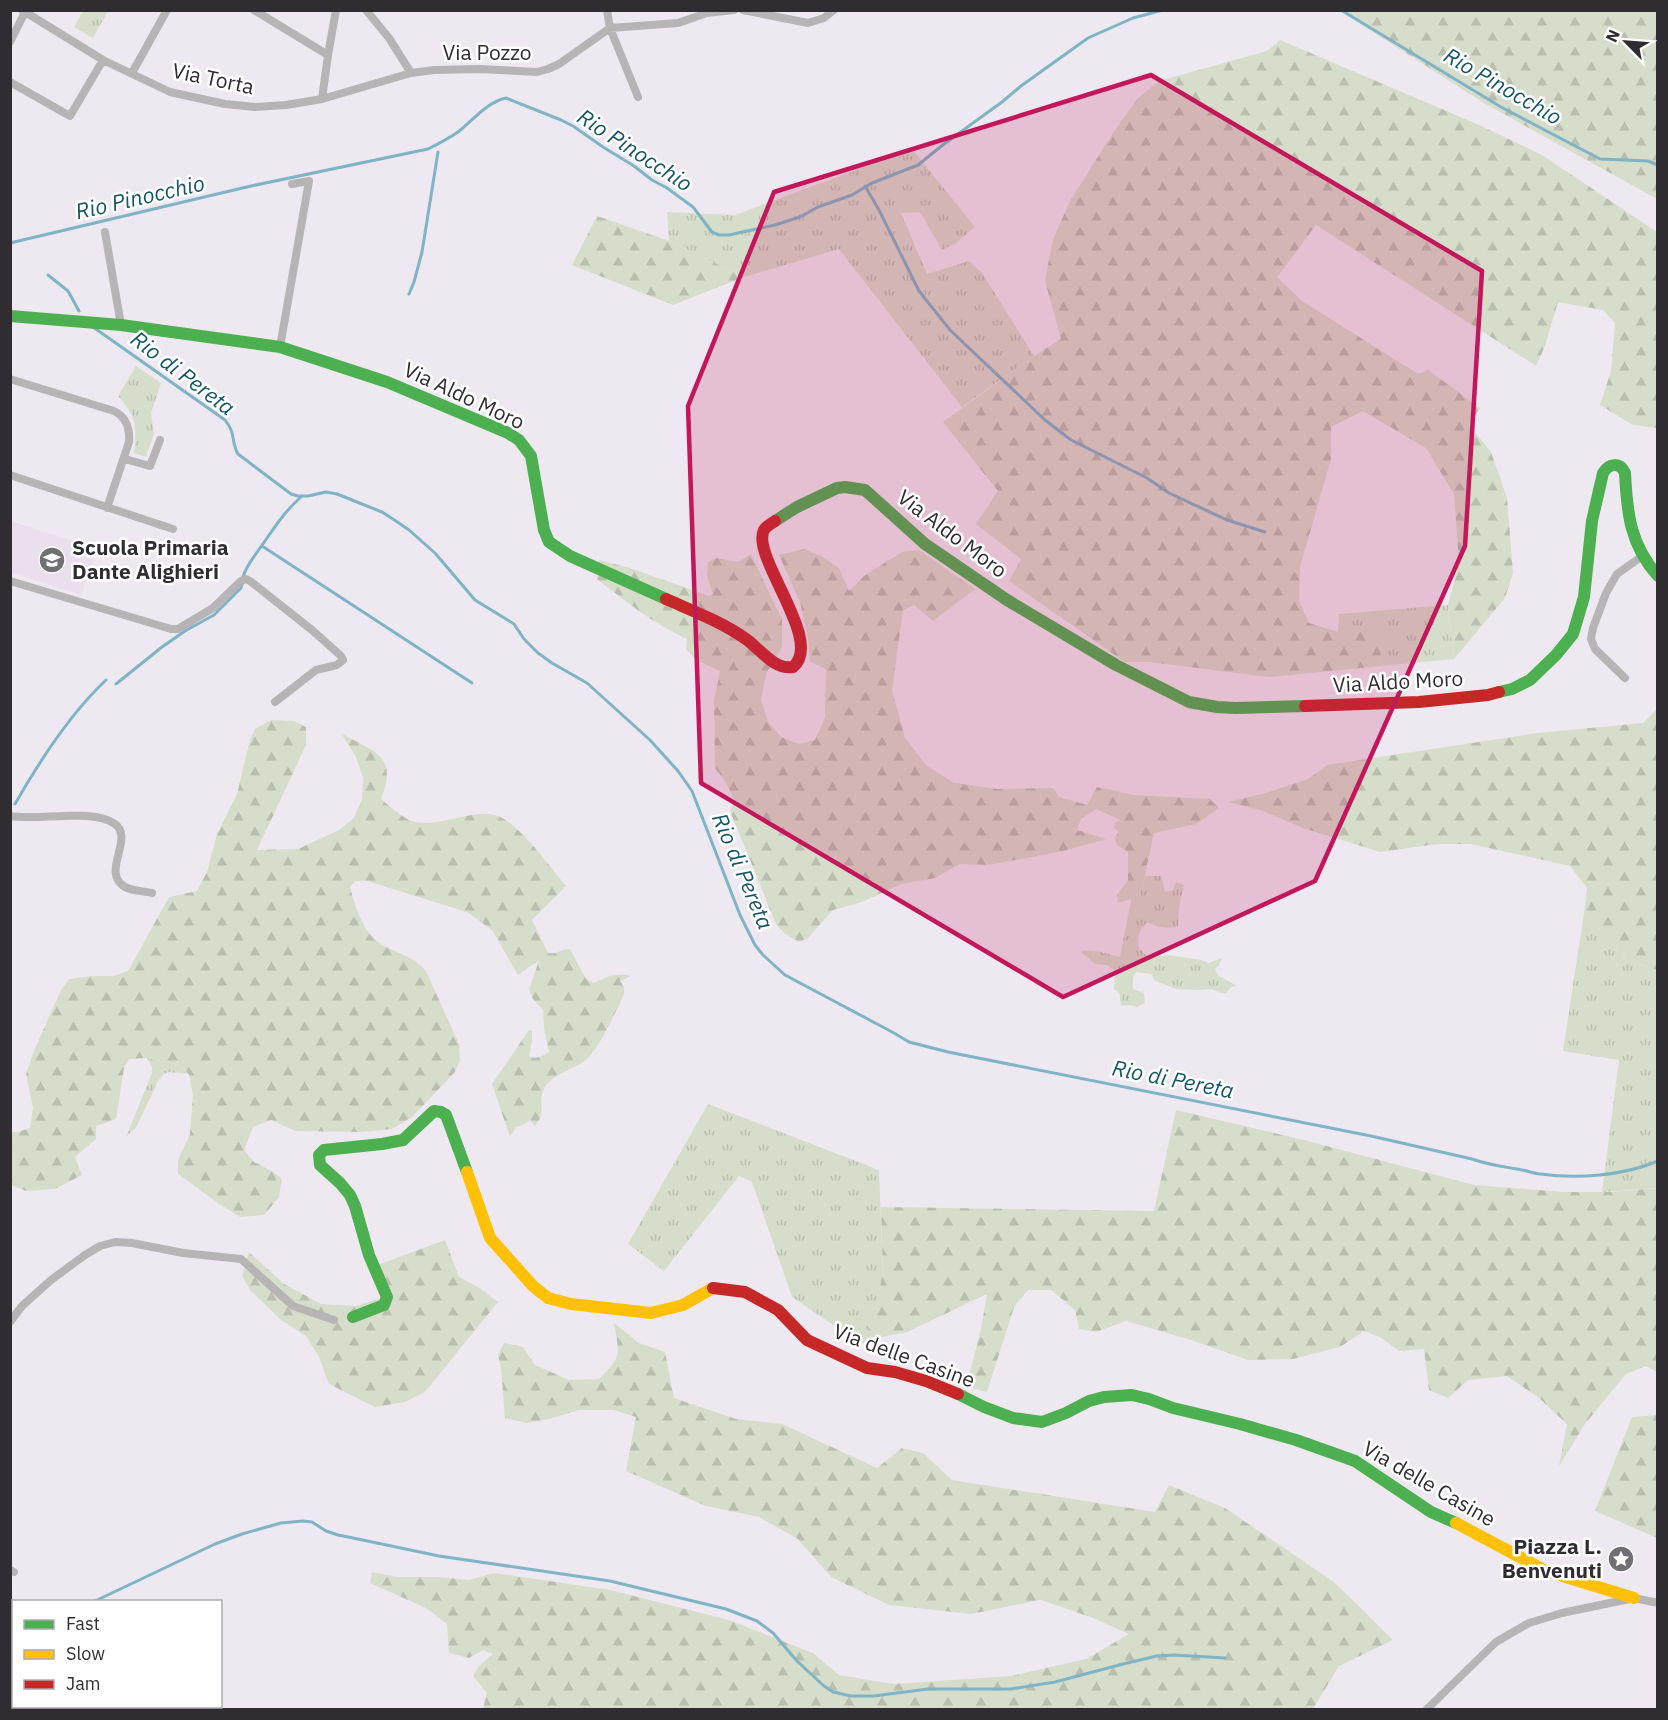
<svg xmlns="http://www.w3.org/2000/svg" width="1668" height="1720" font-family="'IBM Plex Sans',sans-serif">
<defs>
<pattern id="grass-tufts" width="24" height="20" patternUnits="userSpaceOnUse" patternTransform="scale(1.5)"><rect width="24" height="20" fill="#d7ddcb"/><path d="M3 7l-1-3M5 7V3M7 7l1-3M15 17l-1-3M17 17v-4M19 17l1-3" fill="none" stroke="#b9beaf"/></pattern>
<pattern id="forest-firs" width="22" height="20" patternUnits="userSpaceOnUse" patternTransform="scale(1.5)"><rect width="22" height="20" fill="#d7ddcb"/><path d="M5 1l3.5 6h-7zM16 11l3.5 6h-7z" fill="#b9beaf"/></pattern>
</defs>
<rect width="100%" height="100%" fill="#eee9f0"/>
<path fill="#e9dfed" d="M 11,521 L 97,549 L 81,595 L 11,572 Z"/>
<path fill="url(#grass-tufts)" d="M 83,11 L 108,11 L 93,38 L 74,27 Z
M 912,149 L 975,227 L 956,243 L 942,250 L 920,212 L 901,213 L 927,274 L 969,261 L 982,273 L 1034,356 L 962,407 L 839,249 L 744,277 L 669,241 L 667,212 L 735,215 Z
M 136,366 L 161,383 L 151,413 L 154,434 L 146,457 L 134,453 C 137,426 137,417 118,396 Z
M 1448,605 L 1454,659 L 1381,666 L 1380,632 L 1338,632 L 1339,614 Z
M 1145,876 L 1161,876 L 1165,892 L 1173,890 L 1176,882 L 1184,885 L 1179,908 L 1178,927 C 1166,929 1157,927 1147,922 C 1139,931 1137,936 1139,948 L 1146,955 L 1155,957 L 1167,955 L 1201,960 L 1209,963 L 1222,958 L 1219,965 L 1215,969 L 1218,975 L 1237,986 L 1231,987 L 1226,993 L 1222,993 L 1212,989 L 1199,990 L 1177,989 L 1155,981 L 1151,974 L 1136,972 L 1133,978 L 1133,989 L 1144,993 L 1145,1003 L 1137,1007 L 1130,1005 L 1121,1006 L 1120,994 L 1114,989 L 1115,971 L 1107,965 L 1095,964 L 1081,952 L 1084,950 L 1101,952 L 1120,957 L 1131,901 L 1138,905 Z
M 1584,913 L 1628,960 L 1657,970 L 1657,1188 L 1602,1192 L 1619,1060 L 1563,1051 Z
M 147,1058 L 176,1064 L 189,1074 L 169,1072 L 164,1074 L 158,1081 L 137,1126 L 126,1137 L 152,1073 L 152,1066 Z
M 708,1104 L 879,1170 L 883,1271 L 874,1319 L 861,1344 L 792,1297 L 752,1182 L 739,1176 L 664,1271 L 628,1244 Z"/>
<path fill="url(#forest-firs)" d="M 1340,11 L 1657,11 L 1657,199 L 1484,103 Z
M 1280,40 L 1477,124 L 1542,155 L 1657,232 L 1657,428 L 1633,425 L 1600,405 L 1611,371 L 1615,323 L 1603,310 L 1558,302 L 1545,346 L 1536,366 L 1316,225 L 1277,277 L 1302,301 L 1418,374 L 1428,370 L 1480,408 L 1469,425 L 1491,452 L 1507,498 L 1513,573 L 1505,598 L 1454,659 L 1448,605 L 1459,562 L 1454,494 L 1426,448 L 1363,411 L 1331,427 L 1331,459 L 1300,567 L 1299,601 L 1309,623 L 1338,632 L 1380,632 L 1381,666 L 1269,677 L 1150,662 L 1125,662 L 1009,581 L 1021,559 L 976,524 L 998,491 L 943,422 L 1034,356 L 1061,339 L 1045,280 L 1053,240 L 1070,201 L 1115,130 L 1137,99 L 1159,81 L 1267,51 Z
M 597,216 L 669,241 L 744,277 L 673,305 L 572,265 Z
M 805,549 L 821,556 L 839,568 L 849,591 L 864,576 L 902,552 L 919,550 L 975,589 L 933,621 L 914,605 L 903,610 L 892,690 L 905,738 L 926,765 L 954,783 L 997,789 L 1053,788 L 1059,797 L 1087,805 L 1097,787 L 1134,795 L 1210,799 L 1219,808 L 1196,824 L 1154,833 L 1138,906 L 1131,901 L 1131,899 L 1118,903 L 1117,895 L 1128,880 L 1128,852 L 1117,845 L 1115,840 L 1118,831 L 1114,828 L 1115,823 L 1120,820 L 1096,809 L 1081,819 L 1077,830 L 1106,839 L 1063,851 L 989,865 L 960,864 L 935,878 L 901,884 L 862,902 L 833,910 L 808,938 L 799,942 L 785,934 L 776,924 L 730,811 L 734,799 L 725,781 L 715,768 L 714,701 L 720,671 L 696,660 L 686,649 L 687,639 C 654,624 625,601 597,579 L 599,560 L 630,568 L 709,596 L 713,594 L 707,576 L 708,562 L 716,558 L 738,562 L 751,554 L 782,620 L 782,646 L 766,674 L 761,700 L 768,722 L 781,737 L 799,744 L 815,740 L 825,717 L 826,669 L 810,662 L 808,638 L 800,602 L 779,555 Z
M 1657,709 L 1657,970 L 1628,960 L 1584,913 L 1587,888 L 1570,866 L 1471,844 L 1437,844 L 1380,852 L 1303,828 L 1261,810 L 1228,802 L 1266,793 L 1308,779 L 1327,765 L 1537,733 L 1643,723 Z
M 271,720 L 294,721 L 306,727 L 306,745 L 257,850 L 298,849 L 339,830 L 354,818 L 362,799 L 363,778 L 356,757 L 341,733 C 373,752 399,754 381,799 C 390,806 403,819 415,822 C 442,827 476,807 498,816 C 520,825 550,867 566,886 L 532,920 L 548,953 C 558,955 561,948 570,949 L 586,979 L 594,983 C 607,977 617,972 631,976 L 620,981 L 624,987 L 624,994 C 616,1011 600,1047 587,1059 C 575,1069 558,1072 548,1083 C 536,1097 545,1106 540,1118 C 539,1121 537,1123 535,1126 L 530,1120 L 523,1125 L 516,1127 L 510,1137 L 492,1084 L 529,1030 L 532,1031 L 532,1041 L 529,1056 C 535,1060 543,1056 549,1052 L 544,1028 L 543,1010 L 533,999 L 529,990 L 539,960 L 518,975 L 492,930 L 467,912 L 367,881 L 355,881 L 350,887 C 354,903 363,932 378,942 C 394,953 414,956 426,971 L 459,1044 L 460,1060 L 455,1072 L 412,1117 L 392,1129 L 362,1132 L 296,1131 L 271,1120 L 253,1127 L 244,1150 L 254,1162 L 272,1171 L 282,1179 L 279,1197 L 264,1215 L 240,1217 L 218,1203 L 178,1174 L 178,1160 L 190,1134 L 193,1095 L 189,1074 L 176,1064 L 147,1058 L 129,1059 L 124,1068 L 116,1119 L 96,1126 L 96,1139 L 75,1157 L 82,1175 L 55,1189 L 26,1191 L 11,1185 L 11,1132 L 18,1132 L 30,1128 L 33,1108 L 26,1074 L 34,1051 L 61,990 L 69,979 L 92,976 L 114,976 L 128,971 L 169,897 L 197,891 L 207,872 L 217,834 L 237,794 L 250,740 L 255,729 Z
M 1176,1110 L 1304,1140 L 1474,1185 L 1564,1192 L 1611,1192 L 1657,1188 L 1657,1372 L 1646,1366 L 1626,1374 L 1585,1424 L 1559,1466 L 1567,1424 L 1539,1398 L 1507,1376 L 1468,1380 L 1448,1398 L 1429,1390 L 1424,1349 L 1399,1351 L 1380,1337 L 1364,1331 L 1340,1347 L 1293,1359 L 1248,1360 L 1194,1341 L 1126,1321 L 1096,1332 L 1079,1329 L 1075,1310 L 1051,1290 L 1028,1290 L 1014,1307 L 987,1392 L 971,1388 L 969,1376 L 981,1329 L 987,1294 L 907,1332 L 877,1338 L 861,1344 L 874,1319 L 883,1271 L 881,1207 L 1154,1211 Z
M 445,1240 L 459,1277 L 478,1287 L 498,1302 L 425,1392 L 405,1402 L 375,1407 L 329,1384 L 319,1357 L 306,1336 L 281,1320 L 251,1291 L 242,1276 L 249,1252 L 284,1284 L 321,1304 L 356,1306 L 381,1298 L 380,1264 Z
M 614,1323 L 639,1343 L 665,1352 L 674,1398 L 736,1419 L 782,1424 L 877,1468 L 902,1448 L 923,1453 L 952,1480 L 1155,1512 L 1169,1485 L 1225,1508 L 1334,1582 L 1393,1640 L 1339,1666 L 1313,1709 L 483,1709 L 487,1693 L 473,1676 L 479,1666 L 493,1654 L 483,1650 L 469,1658 L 449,1653 L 447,1624 L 426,1608 L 370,1583 L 372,1572 L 397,1577 L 439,1577 L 469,1580 L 494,1573 L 610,1590 L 729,1620 L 813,1653 L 839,1675 L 893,1684 L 1011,1676 L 1086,1659 L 1129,1634 L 1093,1618 L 1041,1600 L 971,1614 L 889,1605 L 831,1577 L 798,1539 L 759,1517 L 706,1506 L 626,1471 L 636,1417 L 613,1410 L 579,1410 L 549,1419 L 527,1423 L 505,1418 L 501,1368 L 498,1355 L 504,1343 L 523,1347 L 535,1365 L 569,1380 L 599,1379 C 623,1355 619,1355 614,1323 Z
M 1657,1415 L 1658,1415 L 1657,1538 L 1595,1511 L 1632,1417 Z"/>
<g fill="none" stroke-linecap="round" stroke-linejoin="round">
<path stroke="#7fb3c6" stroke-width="3" d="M 1341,10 L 1501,107 L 1600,159 L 1648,161 L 1658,165
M 865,186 L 879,210 L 919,291 L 950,330 L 1045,420 L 1071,440 L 1147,478 L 1169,493 L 1227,520 L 1265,532
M 10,243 L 251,186 L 428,149 C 438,144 448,139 458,132 C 472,121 487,102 506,98 L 561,120 L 573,126 L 603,147 L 634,166 L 652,180 L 667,188 L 693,207 L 712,232 L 719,235 L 729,235 L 775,225 L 800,217 L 818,207 L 852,195 L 872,183 L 918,165 L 944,144 L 1002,102 L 1021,86 L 1088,38 L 1133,18 L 1163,10
M 48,275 L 68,291 L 79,311
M 409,294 L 414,282 L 422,252 L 438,152
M 93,327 L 225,420 C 236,433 231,442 238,454 L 291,494 L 298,496 L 308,496 L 326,492 L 337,494 L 382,512 L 396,521 L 409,530 L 435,553 L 475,600 L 514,624 L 524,639 L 538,653 L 552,663 L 587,683 L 650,740 L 678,771 L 692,791 L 740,915 L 755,945 L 763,955 L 785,975 L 894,1033 L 909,1042 L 948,1052 L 1371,1136 L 1472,1159 C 1489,1165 1500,1166 1517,1169 C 1525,1170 1532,1173 1540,1174 C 1577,1179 1623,1176 1658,1161
M 262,546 L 472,683
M 243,577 C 246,566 254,557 260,548 C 273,530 283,513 300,498
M 116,684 L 162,647 L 185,631 L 214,615 L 241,588 L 242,584
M 15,804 C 40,760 69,715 106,680
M 93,1602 L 215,1544 L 242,1534 L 281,1523 L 303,1521 L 312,1522 L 326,1531 L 338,1535 L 353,1538 L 439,1556 L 610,1581 L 726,1609 L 757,1621 L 773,1633 L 797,1661 L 824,1686 L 833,1692 L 851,1696 L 874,1696 L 928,1689 L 1011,1689 L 1055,1682 L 1123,1664 L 1157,1656 L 1174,1655 L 1225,1658"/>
<path stroke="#b7b4b5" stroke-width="8" d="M 22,10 L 103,60 L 170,92 L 225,104 L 255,107 L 286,105 L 322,99 L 411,73 L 434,70 L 480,69 L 537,72 L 548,69 L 559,64 L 610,28 L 678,23 L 707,13 L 734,10
M 254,10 L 328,55 L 322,99
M 366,10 L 389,38 L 411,73
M 607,10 L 610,28 L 638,97
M 743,10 L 808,23 L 824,18 L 834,10
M 10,42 L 26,10
M 328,55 L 336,10
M 132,73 L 167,10
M 10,82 L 70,116 L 103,60
M 105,232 L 121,325
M 280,347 L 309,181 L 292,184
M 10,379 L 114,411 C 126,417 130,429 129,442 L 107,508
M 125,459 L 150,466 L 160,440
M 10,475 L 173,529
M 10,581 L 171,629 L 178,629 L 213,608 L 241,581 L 246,579 L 250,581 L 312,630 L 341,656 L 343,660 L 337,665 L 316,670 L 275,702
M 1625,678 L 1595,649 L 1591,639 L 1593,628 L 1606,593 L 1617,574 L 1641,557
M 10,816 C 37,821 94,808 115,824 C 135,839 100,872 125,887 C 132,891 144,891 152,893
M 10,1322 L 22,1306 L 51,1280 L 85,1255 L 100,1246 L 115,1242 L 132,1243 L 183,1253 L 241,1259 L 293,1306 L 334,1320
M 10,1570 L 14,1572
M 10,1613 L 14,1614
M 1426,1710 L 1496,1642 L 1529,1623 L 1562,1613 L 1634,1598 L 1658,1603"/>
<path stroke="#4caf50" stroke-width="12" d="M 10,316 L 121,325 L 280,347 L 387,382 L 508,433 L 519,440 L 531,456 L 544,530 L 549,542 L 570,556 L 666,599
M 775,521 L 797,507 L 837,488 L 845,487 L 865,490 L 925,544 L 1007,600 L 1116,665 L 1189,702 L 1217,707 L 1235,708 L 1305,706
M 1499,692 L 1512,689 L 1530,680 L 1556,655 L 1573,634 L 1584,597 L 1592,521 L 1603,473 C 1609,463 1620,462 1625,473 C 1627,513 1630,545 1658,576
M 353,1317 L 384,1305 L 387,1297 L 369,1255 L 355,1206 L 350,1195 L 340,1183 L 320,1165 L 319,1155 L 324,1150 L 382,1144 L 403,1140 L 434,1111 L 441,1112 L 446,1115 L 467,1172
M 958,1394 L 984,1407 L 1013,1418 L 1042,1422 L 1066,1413 L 1089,1401 L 1104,1397 L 1132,1395 L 1149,1399 L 1173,1408 L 1240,1424 L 1296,1440 L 1355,1461 L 1431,1512 L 1456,1523"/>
<path stroke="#ffc107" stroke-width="12" d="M 467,1172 L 490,1238 L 533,1286 L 548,1298 L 571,1304 L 651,1313 L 683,1305 L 713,1288
M 1456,1523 L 1546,1571 L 1634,1598"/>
<path stroke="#c62828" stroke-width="12" d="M 666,599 C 693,611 722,622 746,639 C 760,649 774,670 793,667 C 825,641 750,556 764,530 C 766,526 771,524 775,521
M 1305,706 L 1419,702 L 1488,695 L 1499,692
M 713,1288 L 745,1292 L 778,1310 L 807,1340 L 867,1368 L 895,1372 L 926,1381 L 958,1394"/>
</g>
<path fill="#c2185b" fill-opacity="0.2" stroke="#c2185b" stroke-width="4.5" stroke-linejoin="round" d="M 1151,75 L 1482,271 L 1465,546 L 1315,881 L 1063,997 L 701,783 L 688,406 L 774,192 Z"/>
<defs>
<symbol id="school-disc" viewBox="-11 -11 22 22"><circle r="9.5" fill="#726f74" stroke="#fff"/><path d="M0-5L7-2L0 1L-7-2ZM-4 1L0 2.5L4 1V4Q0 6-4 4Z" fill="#fff"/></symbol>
<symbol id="sight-disc" viewBox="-11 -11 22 22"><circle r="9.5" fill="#726f74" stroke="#fff"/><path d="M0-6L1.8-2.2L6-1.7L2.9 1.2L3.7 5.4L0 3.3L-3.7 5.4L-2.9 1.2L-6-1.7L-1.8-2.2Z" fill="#fff"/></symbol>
</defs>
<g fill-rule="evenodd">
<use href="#school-disc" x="37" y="545" width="30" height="30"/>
<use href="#sight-disc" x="1606" y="1544" width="30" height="30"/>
</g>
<g text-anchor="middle" stroke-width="5" stroke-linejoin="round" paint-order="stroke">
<g font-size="21" fill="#302d32" stroke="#fff">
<text x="487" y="60">Via Pozzo</text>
<text transform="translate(213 79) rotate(12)" y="7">Via Torta</text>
<text transform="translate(464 396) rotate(25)" y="7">Via Aldo Moro</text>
<text transform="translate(952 534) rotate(37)" y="7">Via Aldo Moro</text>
<text transform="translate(1398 682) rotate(-3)" y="7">Via Aldo Moro</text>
<text transform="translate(904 1356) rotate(20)" y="7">Via delle Casine</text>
<text transform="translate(1429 1484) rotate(30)" y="7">Via delle Casine</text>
</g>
<g font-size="21" font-weight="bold" fill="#302d32" stroke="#fff" text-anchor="start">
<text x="72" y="555">Scuola Primaria<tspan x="72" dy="24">Dante Alighieri</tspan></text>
<text x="1602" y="1554" text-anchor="end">Piazza L.<tspan x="1602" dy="24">Benvenuti</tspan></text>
</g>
<g font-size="22" font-style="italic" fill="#145566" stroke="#fff">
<text transform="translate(1503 86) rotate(30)" y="8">Rio Pinocchio</text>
<text transform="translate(635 150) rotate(33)" y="8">Rio Pinocchio</text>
<text transform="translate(140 197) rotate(-13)" y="8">Rio Pinocchio</text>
<text transform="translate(183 373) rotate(37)" y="8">Rio di Pereta</text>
<text transform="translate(743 871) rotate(67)" y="8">Rio di Pereta</text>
<text transform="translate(1173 1079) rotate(11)" y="8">Rio di Pereta</text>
</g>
</g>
<rect width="1668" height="1720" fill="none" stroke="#302d32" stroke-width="24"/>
<rect x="12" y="1600" width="210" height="108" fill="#ffffff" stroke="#acabad" stroke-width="1.5"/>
<rect x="24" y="1620" width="30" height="9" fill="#4caf50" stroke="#acabad" stroke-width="1.5"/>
<text x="66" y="1630" font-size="18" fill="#302d32">Fast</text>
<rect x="24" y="1650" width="30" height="9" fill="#ffc107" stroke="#acabad" stroke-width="1.5"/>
<text x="66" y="1660" font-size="18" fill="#302d32">Slow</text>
<rect x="24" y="1680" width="30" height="9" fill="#c62828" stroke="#acabad" stroke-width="1.5"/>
<text x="66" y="1690" font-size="18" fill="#302d32">Jam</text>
<g transform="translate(1626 42) rotate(295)" stroke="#ffffff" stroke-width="4.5" paint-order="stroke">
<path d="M0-4.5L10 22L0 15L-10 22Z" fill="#302d32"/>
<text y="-9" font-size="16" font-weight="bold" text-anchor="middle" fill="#302d32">N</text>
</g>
</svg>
